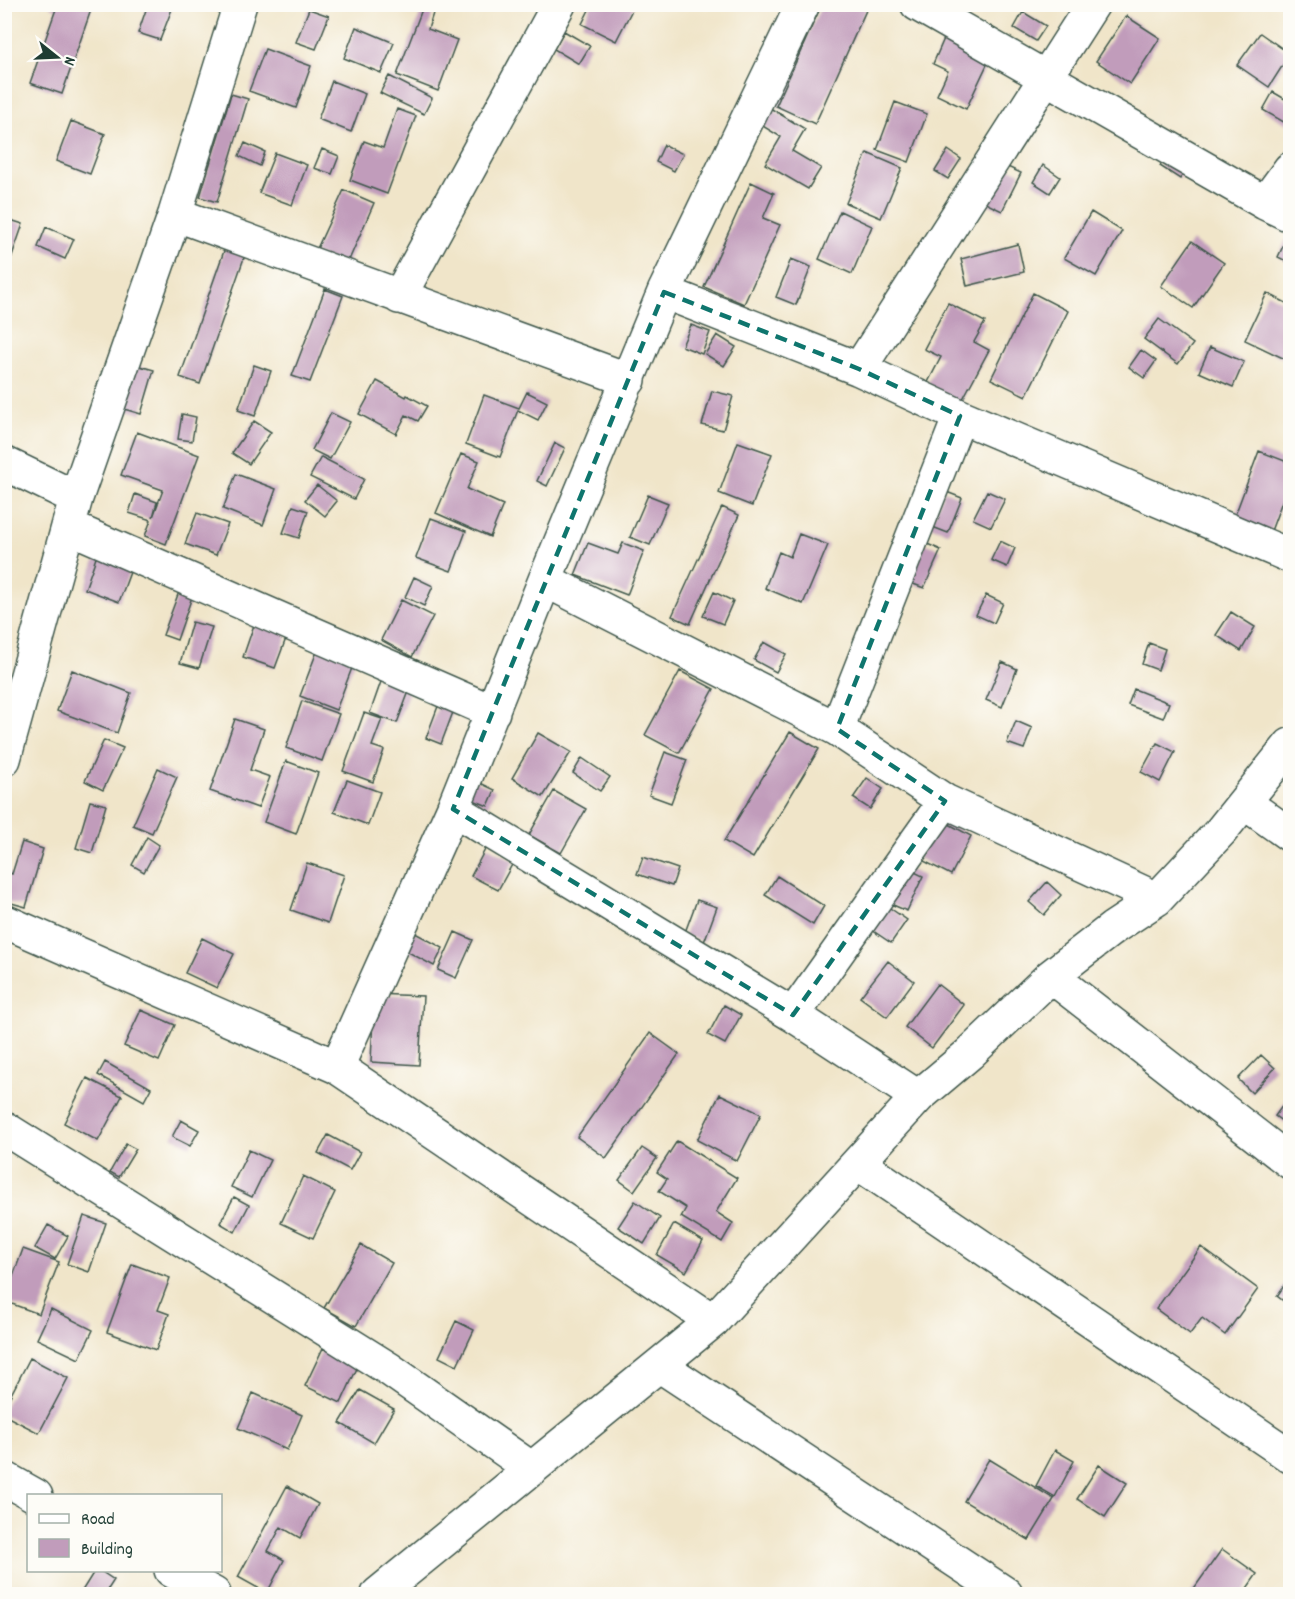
<svg xmlns="http://www.w3.org/2000/svg" width="1295" height="1599" font-family="Dekko,sans-serif">
<rect width="100%" height="100%" fill="#fdfcf7"/>
<filter id="ink" filterUnits="userSpaceOnUse"><feTurbulence type="fractalNoise" baseFrequency=".0167" numOctaves="2"/><feDisplacementMap in="SourceGraphic" scale="12" xChannelSelector="R" yChannelSelector="G"/><feConvolveMatrix kernelMatrix="1 2 1 2 8 2 1 2 1" color-interpolation-filters="sRGB"/></filter>
<filter id="wash" filterUnits="userSpaceOnUse"><feTurbulence type="fractalNoise" baseFrequency=".008" numOctaves="4" result="noise"/><feDisplacementMap in="SourceGraphic" scale="24" xChannelSelector="R" yChannelSelector="G"/><feGaussianBlur stdDeviation="1.35" result="paint"/><feColorMatrix in="noise" values="0 0 0 0 0 0 0 0 0 0 0 0 0 0 0 0 0 1.4 0 .05"/><feComposite in="paint" operator="in"/></filter>
<g filter="url(#wash)">
<rect width="100%" height="100%" fill="#f0e5c9"/>
<g id="blocks">
<path fill="#c19cbb" d="M 51,4 L 93,4 L 62,94 L 30,83 L 56,9 L 50,7 Z
M 148,4 L 158,4 L 172,9 L 160,40 L 138,33 Z
M 424,4 L 436,4 L 428,29 L 457,40 L 438,91 L 397,75 Z
M 592,4 L 635,4 L 616,41 L 582,24 Z
M 822,4 L 859,4 L 867,8 L 815,124 L 776,106 Z
M 309,9 L 329,16 L 316,49 L 296,42 Z
M 1023,12 L 1046,26 L 1036,41 L 1014,28 Z
M 1126,16 L 1160,38 L 1130,84 L 1096,61 Z
M 356,27 L 394,43 L 381,73 L 344,58 Z
M 564,31 L 590,46 L 579,64 L 554,49 Z
M 1260,33 L 1290,54 L 1269,87 L 1237,65 Z
M 946,34 L 991,56 L 966,109 L 937,95 L 948,71 L 933,64 Z
M 265,49 L 311,66 L 296,108 L 249,91 Z
M 389,76 L 432,98 L 424,114 L 380,93 Z
M 332,81 L 365,94 L 351,132 L 318,119 Z
M 1273,92 L 1290,102 L 1290,118 L 1287,124 L 1263,110 Z
M 231,94 L 248,99 L 217,202 L 200,197 Z
M 895,102 L 927,114 L 909,162 L 877,150 Z
M 765,105 L 805,129 L 792,151 L 821,168 L 808,189 L 765,164 L 781,137 L 756,122 Z
M 397,109 L 416,116 L 387,194 L 350,180 L 364,141 L 383,148 Z
M 71,121 L 105,134 L 90,174 L 56,161 Z
M 245,143 L 265,152 L 260,166 L 239,156 Z
M 664,145 L 683,154 L 674,171 L 656,162 Z
M 322,149 L 339,156 L 332,174 L 314,168 Z
M 948,150 L 961,159 L 948,179 L 935,171 Z
M 1170,150 L 1190,164 L 1180,179 L 1160,166 Z
M 275,153 L 307,165 L 292,205 L 259,193 Z
M 867,153 L 902,168 L 881,218 L 846,203 Z
M 1001,164 L 1021,173 L 1002,211 L 983,202 Z
M 1043,165 L 1060,177 L 1050,193 L 1033,182 Z
M 751,182 L 774,193 L 763,218 L 780,225 L 744,304 L 704,287 Z
M 344,190 L 374,203 L 346,267 L 315,253 Z
M 840,211 L 872,226 L 852,274 L 819,259 Z
M 1091,212 L 1122,231 L 1096,276 L 1064,258 Z
M 4,218 L 23,224 L 5,276 L 4,276 Z
M 46,227 L 74,239 L 65,259 L 38,247 Z
M 1290,231 L 1290,263 L 1278,257 Z
M 1192,241 L 1224,263 L 1193,308 L 1161,286 Z
M 1018,244 L 1024,272 L 967,286 L 961,259 Z
M 225,248 L 245,255 L 200,384 L 180,377 Z
M 791,259 L 811,267 L 796,305 L 776,297 Z
M 325,289 L 343,296 L 310,382 L 292,376 Z
M 1033,293 L 1068,311 L 1026,396 L 991,379 Z
M 1267,293 L 1290,305 L 1290,348 L 1285,359 L 1245,340 Z
M 948,303 L 985,322 L 974,342 L 989,350 L 958,408 L 924,390 L 941,357 L 924,349 Z
M 1159,319 L 1193,344 L 1178,364 L 1144,339 Z
M 691,325 L 710,332 L 702,354 L 682,346 Z
M 717,335 L 736,347 L 724,366 L 705,354 Z
M 1210,347 L 1244,362 L 1233,387 L 1199,372 Z
M 1141,350 L 1156,361 L 1144,378 L 1129,367 Z
M 136,365 L 154,370 L 141,414 L 124,409 Z
M 254,365 L 271,371 L 255,416 L 238,410 Z
M 377,381 L 406,397 L 407,395 L 427,406 L 418,421 L 406,415 L 396,434 L 359,414 Z
M 712,391 L 733,396 L 723,430 L 702,425 Z
M 527,392 L 547,402 L 538,420 L 518,410 L 500,457 L 466,444 L 484,395 L 519,408 Z
M 331,413 L 350,422 L 330,459 L 312,450 Z
M 182,414 L 196,417 L 192,441 L 178,439 Z
M 254,421 L 271,432 L 249,464 L 232,453 Z
M 137,432 L 199,455 L 166,544 L 145,536 L 151,520 L 129,513 L 135,494 L 157,502 L 153,517 L 163,490 L 121,475 Z
M 738,442 L 772,454 L 752,506 L 719,493 Z
M 555,443 L 565,448 L 547,486 L 537,481 Z
M 1259,451 L 1290,463 L 1290,480 L 1268,539 L 1231,526 Z
M 461,454 L 479,461 L 467,489 L 503,505 L 490,537 L 436,513 Z
M 321,457 L 364,479 L 354,499 L 310,477 Z
M 236,474 L 276,489 L 263,525 L 223,509 Z
M 317,485 L 337,501 L 325,516 L 305,500 Z
M 944,491 L 962,498 L 948,533 L 930,526 Z
M 987,491 L 1005,499 L 991,527 L 973,519 Z
M 648,495 L 668,503 L 650,545 L 630,537 Z
M 293,506 L 308,511 L 299,538 L 283,533 Z
M 722,507 L 739,515 L 690,624 L 672,616 Z
M 197,513 L 228,524 L 216,555 L 185,544 Z
M 431,518 L 466,531 L 451,571 L 416,558 Z
M 799,534 L 828,545 L 803,604 L 765,588 L 779,552 L 790,557 Z
M 1000,541 L 1015,548 L 1007,567 L 991,560 Z
M 588,543 L 618,554 L 623,543 L 644,551 L 627,595 L 575,575 Z
M 925,543 L 941,550 L 924,588 L 908,582 Z
M 98,552 L 133,564 L 119,602 L 85,589 Z
M 414,577 L 433,586 L 424,606 L 405,597 Z
M 180,589 L 193,594 L 177,640 L 163,635 Z
M 714,592 L 733,601 L 723,624 L 703,616 Z
M 986,595 L 1003,603 L 994,623 L 976,615 Z
M 401,600 L 433,616 L 412,657 L 381,640 Z
M 1231,612 L 1255,627 L 1241,651 L 1216,635 Z
M 192,622 L 212,627 L 199,668 L 180,663 Z
M 255,622 L 288,633 L 275,668 L 243,657 Z
M 764,642 L 786,654 L 776,672 L 754,660 Z
M 1149,643 L 1165,649 L 1158,670 L 1142,664 Z
M 319,646 L 355,660 L 336,710 L 300,696 Z
M 1002,662 L 1017,669 L 1002,707 L 986,700 Z
M 72,670 L 131,693 L 117,733 L 57,711 Z
M 680,671 L 714,689 L 679,753 L 645,735 Z
M 383,676 L 411,686 L 397,723 L 370,713 Z
M 1134,689 L 1169,703 L 1163,718 L 1128,705 Z
M 302,701 L 339,714 L 322,761 L 286,748 Z
M 440,701 L 455,707 L 441,744 L 426,738 Z
M 364,713 L 382,719 L 372,746 L 384,750 L 373,782 L 343,771 Z
M 235,719 L 264,729 L 250,770 L 270,777 L 258,808 L 210,791 Z
M 1016,721 L 1032,728 L 1024,749 L 1007,743 Z
M 790,732 L 819,749 L 753,858 L 724,841 Z
M 538,733 L 571,752 L 543,797 L 512,778 Z
M 104,740 L 123,748 L 103,790 L 85,781 Z
M 1157,743 L 1175,752 L 1160,782 L 1141,772 Z
M 665,752 L 687,760 L 671,803 L 649,795 Z
M 582,758 L 610,777 L 600,791 L 573,773 Z
M 286,761 L 318,773 L 296,834 L 264,822 Z
M 158,768 L 177,777 L 152,833 L 133,825 Z
M 867,778 L 883,789 L 870,809 L 853,798 Z
M 347,780 L 380,792 L 368,825 L 334,812 Z
M 474,780 L 495,790 L 488,806 L 466,797 Z
M 554,791 L 586,809 L 561,853 L 529,835 Z
M 90,801 L 106,805 L 92,853 L 76,848 Z
M 938,818 L 971,836 L 951,875 L 918,858 Z
M 147,837 L 159,845 L 144,872 L 132,865 Z
M 22,842 L 43,849 L 26,907 L 4,901 L 4,871 L 12,874 Z
M 487,846 L 514,861 L 498,890 L 471,876 Z
M 643,857 L 678,869 L 672,886 L 637,874 Z
M 307,863 L 344,875 L 328,923 L 291,910 Z
M 902,866 L 923,876 L 907,911 L 886,902 Z
M 777,876 L 824,906 L 813,925 L 765,895 Z
M 1047,882 L 1061,895 L 1044,915 L 1029,902 Z
M 697,900 L 717,907 L 704,942 L 684,935 Z
M 884,904 L 907,920 L 891,943 L 869,928 Z
M 404,927 L 443,948 L 434,966 L 395,945 Z
M 455,932 L 473,940 L 456,978 L 438,970 Z
M 202,938 L 234,954 L 217,988 L 185,973 Z
M 888,961 L 914,981 L 887,1017 L 860,997 Z
M 937,984 L 964,1005 L 932,1048 L 905,1027 Z
M 374,994 L 423,996 L 419,1065 L 371,1062 Z
M 724,1005 L 741,1015 L 725,1044 L 708,1035 Z
M 141,1010 L 175,1025 L 159,1061 L 124,1046 Z
M 650,1033 L 679,1054 L 606,1158 L 577,1137 Z
M 1261,1055 L 1275,1068 L 1252,1093 L 1238,1079 Z
M 105,1062 L 151,1088 L 144,1101 L 98,1075 Z
M 87,1078 L 122,1096 L 98,1141 L 64,1123 Z
M 720,1094 L 761,1114 L 737,1161 L 697,1140 Z
M 1290,1095 L 1290,1127 L 1275,1116 Z
M 181,1120 L 199,1130 L 190,1146 L 172,1137 Z
M 328,1135 L 360,1152 L 350,1170 L 318,1153 Z
M 677,1141 L 737,1178 L 716,1212 L 733,1223 L 722,1242 L 681,1217 L 686,1208 L 659,1191 L 667,1179 L 657,1172 Z
M 126,1144 L 136,1149 L 119,1177 L 110,1172 Z
M 642,1148 L 657,1158 L 634,1191 L 619,1180 Z
M 249,1150 L 270,1160 L 252,1197 L 231,1187 Z
M 303,1176 L 335,1192 L 313,1238 L 281,1223 Z
M 234,1197 L 249,1205 L 235,1232 L 220,1223 Z
M 635,1201 L 660,1218 L 644,1244 L 618,1227 Z
M 84,1216 L 106,1223 L 89,1272 L 67,1264 Z
M 674,1224 L 703,1241 L 686,1272 L 657,1255 Z
M 48,1225 L 68,1236 L 55,1259 L 35,1248 Z
M 361,1245 L 392,1263 L 356,1326 L 324,1308 Z
M 1201,1247 L 1258,1289 L 1225,1335 L 1202,1318 L 1190,1334 L 1156,1309 Z
M 23,1249 L 59,1262 L 39,1314 L 4,1301 Z
M 132,1264 L 170,1278 L 158,1310 L 169,1314 L 156,1350 L 107,1332 Z
M 1290,1277 L 1290,1306 L 1277,1296 Z
M 51,1309 L 93,1330 L 79,1359 L 37,1339 Z
M 456,1321 L 474,1330 L 457,1366 L 439,1357 Z
M 323,1348 L 359,1364 L 341,1403 L 305,1386 Z
M 30,1358 L 68,1378 L 39,1433 L 4,1415 L 4,1408 Z
M 360,1390 L 394,1409 L 374,1443 L 340,1423 Z
M 253,1393 L 302,1415 L 287,1450 L 238,1428 Z
M 1055,1450 L 1074,1461 L 1055,1497 L 1036,1486 Z
M 989,1459 L 1054,1499 L 1029,1540 L 964,1501 Z
M 1099,1465 L 1127,1483 L 1105,1517 L 1077,1499 Z
M 287,1486 L 318,1504 L 300,1538 L 281,1527 L 268,1551 L 284,1560 L 267,1593 L 238,1577 Z
M 1222,1549 L 1257,1574 L 1243,1594 L 1190,1594 Z
M 95,1570 L 99,1570 L 114,1580 L 105,1594 L 80,1594 Z"/>
</g>
</g>
<g filter="url(#ink)">
<use href="#blocks" fill-opacity="0" stroke="#3e564a" stroke-width="1.5"/>
<g fill="none" stroke-linecap="round" stroke-linejoin="round">
<defs>
<path id="minor" d="M 917,4 L 1265,203 L 1290,215
M 1265,203 L 1290,169
M 175,214 L 629,380
M 664,292 L 859,369 L 960,416 L 1290,556
M 399,297 L 559,4
M 859,369 L 1093,4
M 4,463 L 76,498
M 69,527 L 493,712
M 545,580 L 837,729 L 945,801 L 1157,899
M 837,729 L 960,416
M 4,759 L 76,498 L 175,214 L 240,4
M 1245,803 L 1290,835
M 453,809 L 793,1015 L 918,1097
M 4,921 L 337,1067 L 713,1321
M 1051,976 L 1290,1162
M 793,1015 L 945,801
M 337,1067 L 453,809 L 545,580 L 664,292 L 803,4
M 4,1128 L 389,1369 L 532,1469
M 858,1163 L 1290,1456
M 659,1365 L 1006,1594
M 4,1478 L 36,1496
M 171,1570 L 214,1594
M 378,1594 L 713,1321 L 918,1097 L 969,1054 L 1051,976 L 1113,928 L 1157,899 L 1221,831 L 1290,745"/>
</defs>
<use href="#minor" stroke="#3e564a" stroke-width="36"/>
<use href="#minor" stroke="#fff" stroke-width="33"/>
</g>
</g>
<path fill="none" stroke="#0f766e" stroke-width="4.5" stroke-dasharray="12 8" stroke-linejoin="round" d="M 664,292 L 859,369 L 960,416 L 837,729 L 945,801 L 793,1015 L 453,809 Z"/>
<rect width="1295" height="1599" fill="none" stroke="#fdfcf7" stroke-width="24"/>
<rect x="27" y="1494" width="195" height="78" fill="#fdfcf7" stroke="#a4b0a9" stroke-width="1.5"/>
<rect x="39" y="1514" width="30" height="9" fill="#ffffff" stroke="#a4b0a9" stroke-width="1.5"/>
<text x="81" y="1524" font-size="18" fill="#1f3d34">Road</text>
<rect x="39" y="1539" width="30" height="18" fill="#c19cbb" stroke="#a4b0a9" stroke-width="1.5"/>
<text x="81" y="1554" font-size="18" fill="#1f3d34">Building</text>
<g transform="translate(57 57) rotate(108)" stroke="#fdfcf7" stroke-width="4.5" paint-order="stroke">
<path d="M0-4.5L10 22L0 15L-10 22Z" fill="#1f3d34"/>
<text y="-9" font-size="16" font-weight="bold" text-anchor="middle" fill="#1f3d34">N</text>
</g>
</svg>
